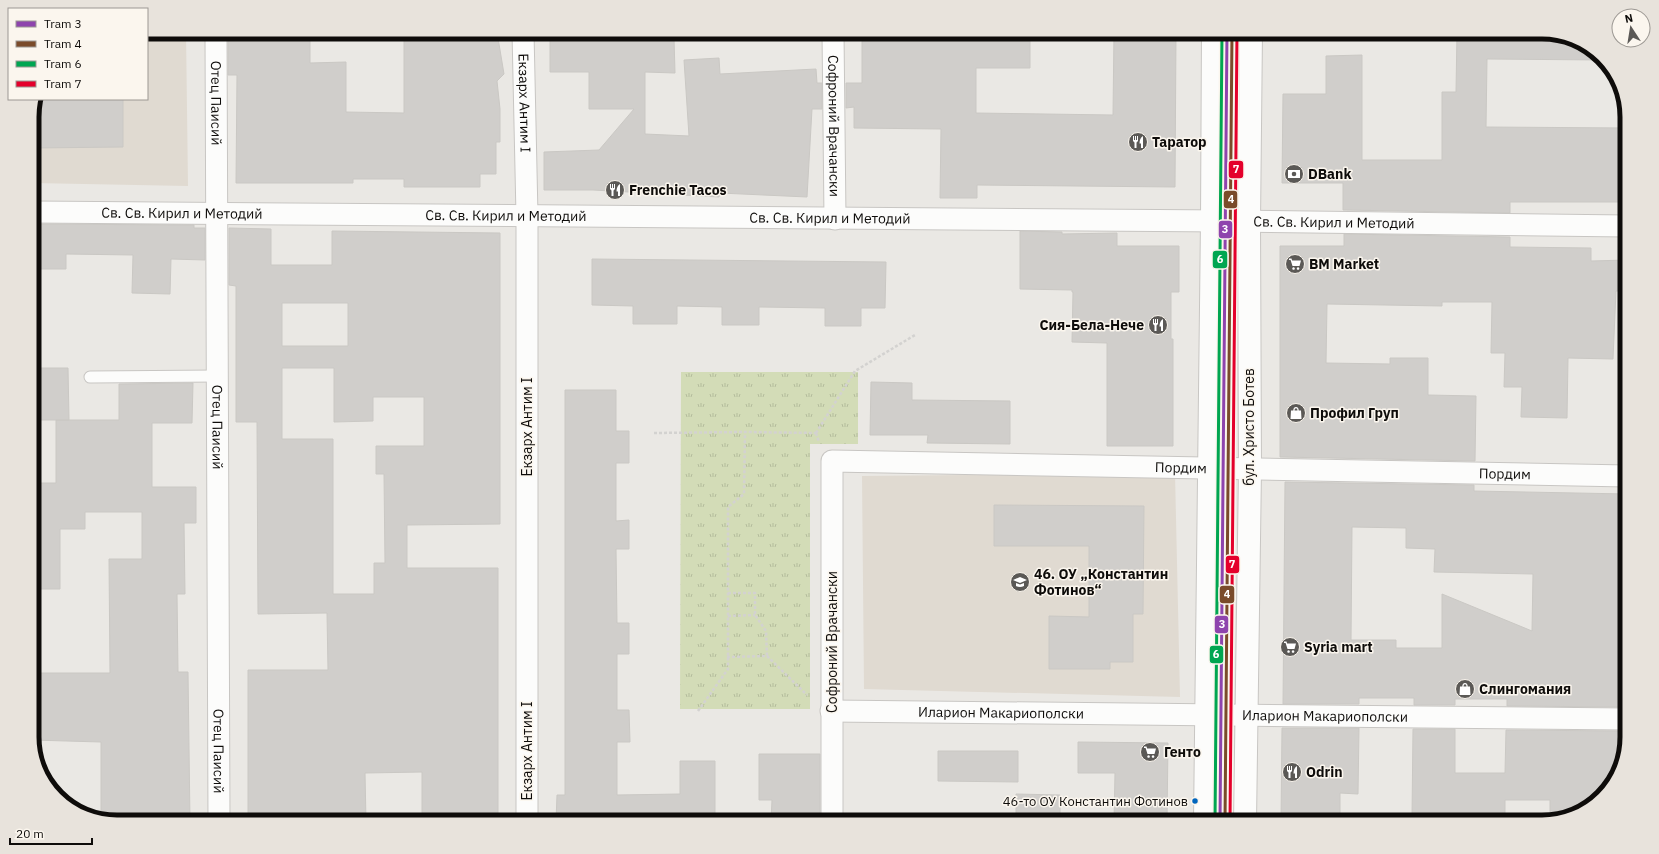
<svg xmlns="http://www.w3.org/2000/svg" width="1659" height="854" font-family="'IBM Plex Sans',sans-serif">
<defs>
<pattern id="park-tufts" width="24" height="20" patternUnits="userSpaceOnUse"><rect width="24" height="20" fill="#d3dcb7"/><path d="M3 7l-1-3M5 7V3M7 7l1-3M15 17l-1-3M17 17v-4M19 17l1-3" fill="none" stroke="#b4bc9c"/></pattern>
</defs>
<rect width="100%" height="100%" fill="#eae8e4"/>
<path fill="#e0dad1" d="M 147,32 L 186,32 L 188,186 L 32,183 L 32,111 L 35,99 L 147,99 Z
M 1175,473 L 1180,697 L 864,689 L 862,476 Z"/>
<path fill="url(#park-tufts)" d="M 681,372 L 858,372 L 858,444 L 810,444 L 810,709 L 680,709 Z"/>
<path fill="#d0cecb" stroke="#cac8c4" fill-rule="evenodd" d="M 228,32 L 310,32 L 310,63 L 346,62 L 346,112 L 404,113 L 404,32 L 497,32 L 504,74 L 497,81 L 500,109 L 500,142 L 496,142 L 496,174 L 480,174 L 480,187 L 404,187 L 404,179 L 353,179 L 353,183 L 236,183 L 237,75 L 228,75 Z
M 569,32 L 612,32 L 612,37 L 674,38 L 675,73 L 645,72 L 645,134 L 689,136 L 684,60 L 719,58 L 720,74 L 816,69 L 817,83 L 822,83 L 822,109 L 812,109 L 807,197 L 720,193 L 719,197 L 593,190 L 544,190 L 544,152 L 599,150 L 634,109 L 589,109 L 589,72 L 550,72 L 550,37 L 569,37 Z
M 1114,32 L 1176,32 L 1175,187 L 977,185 L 977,198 L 940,198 L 941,129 L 854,128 L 854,107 L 846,108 L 846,83 L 862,83 L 862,41 L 1030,41 L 1030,68 L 976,68 L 976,113 L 1113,115 Z
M 1457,32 L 1542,32 L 1580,41 L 1602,60 L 1487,59 L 1486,127 L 1627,128 L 1627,202 L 1510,202 L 1510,213 L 1343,210 L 1343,183 L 1282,183 L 1283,94 L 1326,94 L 1326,56 L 1362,55 L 1362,160 L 1442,160 L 1442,92 L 1456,92 Z
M 35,99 L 123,99 L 123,147 L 32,148 L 32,111 Z
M 32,224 L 194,225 L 194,228 L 205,228 L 205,260 L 171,259 L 170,294 L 132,293 L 133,255 L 66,254 L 66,269 L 32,269 Z
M 229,228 L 271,229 L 271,265 L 332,265 L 332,231 L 500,233 L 500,524 L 407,525 L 407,568 L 498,568 L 498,822 L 422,822 L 422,772 L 365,773 L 366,822 L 248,822 L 248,670 L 328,670 L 327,613 L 258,614 L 257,422 L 236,422 L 236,286 L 229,285 ZM 282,303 L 348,303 L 348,346 L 282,346 ZM 282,368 L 334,368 L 334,422 L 373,421 L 373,397 L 424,397 L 424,446 L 376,446 L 376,474 L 384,474 L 385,563 L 374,563 L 374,594 L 333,594 L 333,439 L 282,439 Z
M 1020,231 L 1062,232 L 1062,234 L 1117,233 L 1117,246 L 1179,246 L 1179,292 L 1171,292 L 1171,339 L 1173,339 L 1173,446 L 1107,446 L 1107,343 L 1072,342 L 1073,292 L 1072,292 L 1072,290 L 1020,289 Z
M 1344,234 L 1510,237 L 1510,247 L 1591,248 L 1591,261 L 1627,260 L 1627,291 L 1616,291 L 1613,359 L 1568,358 L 1567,418 L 1521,417 L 1522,387 L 1504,387 L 1505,353 L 1491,353 L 1492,302 L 1442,302 L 1442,306 L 1327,304 L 1326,363 L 1390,364 L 1390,358 L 1428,358 L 1428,395 L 1476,396 L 1475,461 L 1280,457 L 1280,246 L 1344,246 Z
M 592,259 L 886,262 L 885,308 L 861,308 L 861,326 L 825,326 L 825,308 L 759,307 L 759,325 L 722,325 L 722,307 L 677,306 L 677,324 L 633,324 L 633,306 L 592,305 Z
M 32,368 L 68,368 L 69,420 L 32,420 Z
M 871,382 L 912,383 L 912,400 L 1010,401 L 1010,444 L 927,443 L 928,435 L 870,435 Z
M 193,383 L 192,423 L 152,423 L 152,487 L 196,487 L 196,523 L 184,523 L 185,594 L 177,594 L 178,672 L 188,672 L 190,822 L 117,822 L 101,818 L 101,742 L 32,740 L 32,673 L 110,673 L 109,559 L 142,559 L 142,512 L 85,512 L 85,529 L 60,529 L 60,589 L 32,589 L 32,551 L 37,551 L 37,504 L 32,504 L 32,483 L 56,483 L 56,420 L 119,420 L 119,384 Z
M 565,390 L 616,390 L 616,431 L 629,431 L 629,463 L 616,463 L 616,521 L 629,520 L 629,549 L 616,549 L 617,623 L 629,623 L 629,654 L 617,654 L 617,710 L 629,710 L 630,742 L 617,742 L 617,795 L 680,794 L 680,761 L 715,761 L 715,816 L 670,816 L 670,822 L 556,822 L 557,795 L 565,795 Z
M 1285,482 L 1474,485 L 1474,491 L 1627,494 L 1627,577 L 1624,577 L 1622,707 L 1507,706 L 1507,699 L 1455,699 L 1455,705 L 1414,705 L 1414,698 L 1359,698 L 1359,704 L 1283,704 ZM 1352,527 L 1406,528 L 1406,548 L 1435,549 L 1434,572 L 1533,574 L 1532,631 L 1442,594 L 1442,648 L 1396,648 L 1396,640 L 1351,640 Z
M 994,505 L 1144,506 L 1143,614 L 1133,614 L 1133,662 L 1110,662 L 1110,669 L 1049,669 L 1049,616 L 1089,617 L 1089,546 L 994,546 Z
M 1282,728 L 1359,728 L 1358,794 L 1340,793 L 1340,822 L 1281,822 Z
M 1413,729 L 1455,729 L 1455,773 L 1505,773 L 1506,730 L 1622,731 L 1622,734 L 1627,734 L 1627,737 L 1618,775 L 1589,808 L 1550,820 L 1550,800 L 1505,800 L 1505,822 L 1460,822 L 1460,816 L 1412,817 Z
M 1078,742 L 1168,743 L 1167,822 L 1114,822 L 1115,773 L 1078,773 Z
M 938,751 L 1018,751 L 1018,782 L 938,781 Z
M 759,754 L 820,754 L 820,822 L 771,822 L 772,800 L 759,800 Z
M 1016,794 L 1060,795 L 1060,822 L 1016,822 Z"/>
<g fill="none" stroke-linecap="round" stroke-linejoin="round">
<defs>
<path id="lane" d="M 90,377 L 218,376"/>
<g id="street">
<path id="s1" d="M 216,32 L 219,822"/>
<path id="s2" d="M 523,32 L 527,216 L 527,822"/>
<path id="s3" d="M 833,32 L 835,219"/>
<path id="s4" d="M 32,212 L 1226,221 L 1627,226"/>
<path id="s5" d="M 831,711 L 1627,719"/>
<path id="s6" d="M 832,822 L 832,461 L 1627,476"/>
</g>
<path id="secondary" d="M 1205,822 L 1212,221 L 1213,32
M 1245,822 L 1250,469 L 1249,222 L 1251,32"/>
</defs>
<use href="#lane" stroke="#c8c6c3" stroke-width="13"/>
<use href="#street" stroke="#c8c6c3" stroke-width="23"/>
<use href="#secondary" stroke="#c8c6c3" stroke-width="24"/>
<path stroke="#d3d2d0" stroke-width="2.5" stroke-dasharray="3 2" stroke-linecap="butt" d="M 654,433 L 745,432
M 816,433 L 855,371 L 915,335
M 816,433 L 819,442
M 728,593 L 755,593 L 755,615 L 766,631 L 767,656
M 728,616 L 755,615
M 727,657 L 767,656 L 807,695
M 698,711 L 728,669 L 728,507 L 744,494 L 745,432 L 816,433"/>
<use href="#lane" stroke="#fcfcfb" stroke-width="11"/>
<use href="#street" stroke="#fcfcfb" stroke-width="21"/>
<use href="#secondary" stroke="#fcfcfb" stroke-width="22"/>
<defs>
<path id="tram-1" d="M 1220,822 L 1227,32"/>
<path id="tram-2" d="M 1225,822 L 1232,32"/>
<path id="tram-3" d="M 1215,822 L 1222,32"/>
<path id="tram-4" d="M 1230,822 L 1237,32"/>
</defs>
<use href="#tram-1" stroke="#fbf6ee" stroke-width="6"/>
<use href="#tram-2" stroke="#fbf6ee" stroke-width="6"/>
<use href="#tram-3" stroke="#fbf6ee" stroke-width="6"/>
<use href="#tram-4" stroke="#fbf6ee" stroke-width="6"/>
<use href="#tram-1" stroke="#8e44ad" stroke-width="3"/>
<use href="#tram-2" stroke="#7a4b2a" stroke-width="3"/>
<use href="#tram-3" stroke="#00a651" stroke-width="3"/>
<use href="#tram-4" stroke="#e4002b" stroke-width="3"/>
</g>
<defs>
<symbol id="restaurant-disc" viewBox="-11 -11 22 22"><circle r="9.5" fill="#5b5956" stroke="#fbf6ee"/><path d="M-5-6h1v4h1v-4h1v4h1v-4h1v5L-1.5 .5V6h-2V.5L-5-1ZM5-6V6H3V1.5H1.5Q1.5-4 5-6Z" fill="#fff"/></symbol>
<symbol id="bank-disc" viewBox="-11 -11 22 22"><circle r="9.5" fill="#5b5956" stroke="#fbf6ee"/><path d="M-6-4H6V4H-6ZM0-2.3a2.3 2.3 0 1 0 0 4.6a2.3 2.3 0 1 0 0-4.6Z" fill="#fff"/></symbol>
<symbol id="supermarket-disc" viewBox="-11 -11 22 22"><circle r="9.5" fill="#5b5956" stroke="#fbf6ee"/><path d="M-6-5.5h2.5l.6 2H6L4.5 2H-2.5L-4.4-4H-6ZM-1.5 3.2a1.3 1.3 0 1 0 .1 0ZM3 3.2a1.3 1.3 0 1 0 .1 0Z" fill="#fff"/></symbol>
<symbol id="shop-disc" viewBox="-11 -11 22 22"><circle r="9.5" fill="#5b5956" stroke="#fbf6ee"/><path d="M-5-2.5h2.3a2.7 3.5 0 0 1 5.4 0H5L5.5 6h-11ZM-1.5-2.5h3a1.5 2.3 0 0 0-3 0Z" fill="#fff"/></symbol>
<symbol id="school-disc" viewBox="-11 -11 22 22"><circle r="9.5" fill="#5b5956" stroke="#fbf6ee"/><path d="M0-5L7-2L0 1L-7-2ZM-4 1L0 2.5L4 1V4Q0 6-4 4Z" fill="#fff"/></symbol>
</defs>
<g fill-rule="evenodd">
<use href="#restaurant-disc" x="1127" y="131" width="22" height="22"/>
<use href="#bank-disc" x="1283" y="163" width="22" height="22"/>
<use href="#restaurant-disc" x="604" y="179" width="22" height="22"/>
<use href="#supermarket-disc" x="1284" y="253" width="22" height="22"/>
<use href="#restaurant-disc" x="1147" y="314" width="22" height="22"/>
<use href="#shop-disc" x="1285" y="402" width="22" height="22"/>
<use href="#school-disc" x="1009" y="571" width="22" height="22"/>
<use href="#supermarket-disc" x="1279" y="636" width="22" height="22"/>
<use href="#shop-disc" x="1454" y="678" width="22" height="22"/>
<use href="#supermarket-disc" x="1139" y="741" width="22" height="22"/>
<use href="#restaurant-disc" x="1281" y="761" width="22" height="22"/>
</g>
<circle fill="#0065bd" stroke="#fbf6ee" stroke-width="1.5" cx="1195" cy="801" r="3.5"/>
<g text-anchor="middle" stroke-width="3" stroke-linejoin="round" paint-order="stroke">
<g font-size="13" fill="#0e0c0a" stroke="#fbf6ee" text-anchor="end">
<text x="1188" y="806">46-то ОУ Константин Фотинов</text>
</g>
<g font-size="14" fill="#0e0c0a" stroke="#fbf6ee">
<text dy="5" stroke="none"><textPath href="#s1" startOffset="71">Отец Паисий</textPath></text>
<text dy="5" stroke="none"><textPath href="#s2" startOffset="71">Екзарх Антим I</textPath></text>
<text dy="5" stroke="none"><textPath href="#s3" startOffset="94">Софроний Врачански</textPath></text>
<text dy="5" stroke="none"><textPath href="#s4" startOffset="150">Св. Св. Кирил и Методий</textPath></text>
<text dy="5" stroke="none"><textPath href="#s4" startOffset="474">Св. Св. Кирил и Методий</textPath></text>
<text dy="5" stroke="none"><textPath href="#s4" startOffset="798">Св. Св. Кирил и Методий</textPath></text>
<text dy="5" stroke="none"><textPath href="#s4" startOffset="1302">Св. Св. Кирил и Методий</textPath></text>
<text dy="5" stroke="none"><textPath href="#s1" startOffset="395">Отец Паисий</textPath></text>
<text transform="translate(527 427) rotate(-90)" y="5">Екзарх Антим I</text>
<text transform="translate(1249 427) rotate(-90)" y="5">бул. Христо Ботев</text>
<text dy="5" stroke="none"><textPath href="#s6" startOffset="710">Пордим</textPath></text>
<text dy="5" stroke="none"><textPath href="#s6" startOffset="1034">Пордим</textPath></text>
<text transform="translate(832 642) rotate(-90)" y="5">Софроний Врачански</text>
<text dy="5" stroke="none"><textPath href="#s5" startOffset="170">Иларион Макариополски</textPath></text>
<text dy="5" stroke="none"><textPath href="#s5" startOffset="494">Иларион Макариополски</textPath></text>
<text dy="5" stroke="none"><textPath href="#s1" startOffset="719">Отец Паисий</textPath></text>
<text transform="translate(527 751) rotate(-90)" y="5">Екзарх Антим I</text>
</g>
<g font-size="14" font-weight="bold" fill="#0e0c0a" stroke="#fbf6ee" text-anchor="start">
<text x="1152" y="147">Таратор</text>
<text x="1308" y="179">DBank</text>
<text x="629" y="195">Frenchie Tacos</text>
<text x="1309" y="269">BM Market</text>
<text x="1144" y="330" text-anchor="end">Сия-Бела-Нече</text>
<text x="1310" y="418">Профил Груп</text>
<text x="1034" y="579">46. ОУ „Константин<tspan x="1034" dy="16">Фотинов“</tspan></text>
<text x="1304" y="652">Syria mart</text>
<text x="1479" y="694">Слингомания</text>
<text x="1164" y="757">Генто</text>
<text x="1306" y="777">Odrin</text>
</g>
</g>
<path d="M0 0H1659V854H0ZM117 39H1542A78 78 0 0 1 1620 117V737A78 78 0 0 1 1542 815H117A78 78 0 0 1 39 737V117A78 78 0 0 1 117 39Z" fill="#e8e3dc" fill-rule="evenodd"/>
<path fill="none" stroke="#0e0c0a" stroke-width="5" d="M117 39H1542A78 78 0 0 1 1620 117V737A78 78 0 0 1 1542 815H117A78 78 0 0 1 39 737V117A78 78 0 0 1 117 39Z"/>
<g stroke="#fbf6ee" stroke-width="1.5">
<rect x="1228" y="160" width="16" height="19" rx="4" fill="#e4002b"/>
<rect x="1223" y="190" width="15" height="19" rx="4" fill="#7a4b2a"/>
<rect x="1218" y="220" width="15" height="19" rx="4" fill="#8e44ad"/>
<rect x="1212" y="250" width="16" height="19" rx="4" fill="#00a651"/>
<rect x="1225" y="555" width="15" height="19" rx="4" fill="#e4002b"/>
<rect x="1219" y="585" width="16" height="19" rx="4" fill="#7a4b2a"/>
<rect x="1214" y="615" width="15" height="19" rx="4" fill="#8e44ad"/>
<rect x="1209" y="645" width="15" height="19" rx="4" fill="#00a651"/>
</g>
<g font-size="11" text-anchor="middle" font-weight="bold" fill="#fff">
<text x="1236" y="173">7</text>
<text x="1231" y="203">4</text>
<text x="1225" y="233">3</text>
<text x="1220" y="263">6</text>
<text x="1232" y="568">7</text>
<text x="1227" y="598">4</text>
<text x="1222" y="628">3</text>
<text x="1216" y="658">6</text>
</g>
<rect x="8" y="8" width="140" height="92" fill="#fbf6ee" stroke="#9c9893"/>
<rect x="16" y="21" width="20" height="6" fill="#8e44ad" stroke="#9c9893"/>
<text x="44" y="28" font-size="12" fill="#0e0c0a">Tram 3</text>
<rect x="16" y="41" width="20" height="6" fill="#7a4b2a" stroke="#9c9893"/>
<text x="44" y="48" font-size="12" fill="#0e0c0a">Tram 4</text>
<rect x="16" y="61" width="20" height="6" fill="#00a651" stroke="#9c9893"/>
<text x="44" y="68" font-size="12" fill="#0e0c0a">Tram 6</text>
<rect x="16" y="81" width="20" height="6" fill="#e4002b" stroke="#9c9893"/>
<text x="44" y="88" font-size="12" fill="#0e0c0a">Tram 7</text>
<g transform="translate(1631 28) rotate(348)"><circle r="19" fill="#fbf6ee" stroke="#9c9893"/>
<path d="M0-3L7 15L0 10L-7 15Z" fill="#5b5956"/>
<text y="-6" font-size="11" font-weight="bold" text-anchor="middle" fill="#0e0c0a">N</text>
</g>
<path d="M10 838v6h82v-6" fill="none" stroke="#0e0c0a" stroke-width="2"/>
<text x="16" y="838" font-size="12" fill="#0e0c0a" stroke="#fbf6ee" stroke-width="3" paint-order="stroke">20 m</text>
</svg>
